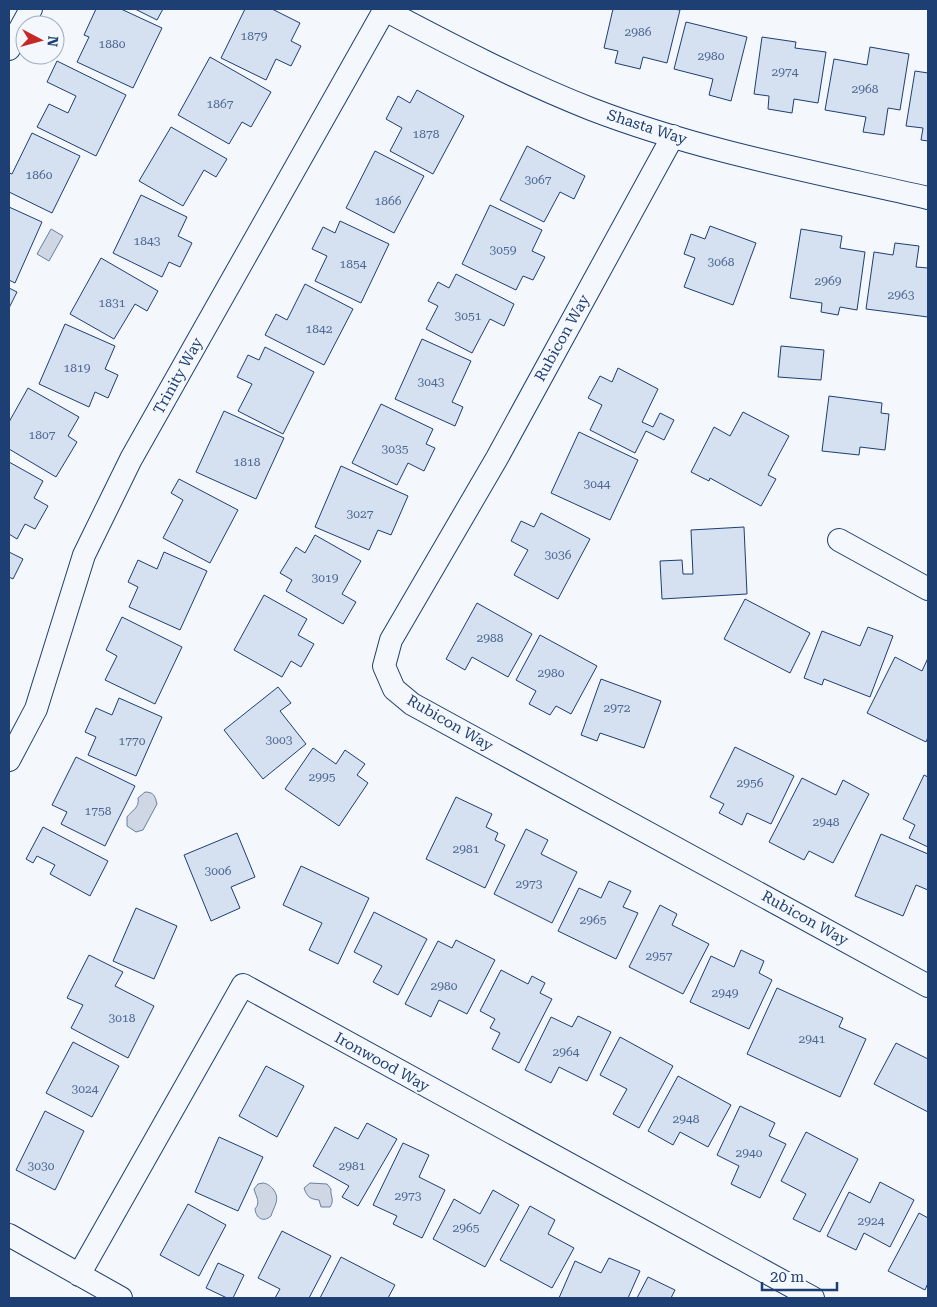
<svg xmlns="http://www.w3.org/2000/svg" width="937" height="1307" font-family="'Roboto Serif',serif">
<rect width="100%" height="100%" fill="#f4f7fb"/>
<path fill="#cfd7e4" stroke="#687fa3" d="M 51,229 L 63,236 L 49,261 L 37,254 Z
M 145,792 C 154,792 155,796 157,804 L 143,830 L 136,832 L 127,826 L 127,817 C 131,811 140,808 138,798 Z
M 263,1183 C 268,1184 269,1185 273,1189 C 281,1199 274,1206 271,1216 C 263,1223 256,1218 255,1209 C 261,1202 256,1197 254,1189 L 258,1184 Z
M 310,1183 L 327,1184 L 331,1189 C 330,1196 335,1200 330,1207 L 321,1207 L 319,1200 C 310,1199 307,1197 304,1188 Z"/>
<path fill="#d5e0f0" stroke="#1d3f73" d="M 96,9 L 121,9 L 162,28 L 133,88 L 77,62 L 89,37 L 84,35 Z
M 135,9 L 163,9 L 157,20 Z
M 245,9 L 272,9 L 300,23 L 291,41 L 301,46 L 291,66 L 276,59 L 266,80 L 221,58 Z
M 613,9 L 673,9 L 680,10 L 667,63 L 643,57 L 640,69 L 615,63 L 618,51 L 604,48 Z
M 686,22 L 747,37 L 731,101 L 709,95 L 713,79 L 674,69 Z
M 762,37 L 796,42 L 795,48 L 826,52 L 818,103 L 794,99 L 792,113 L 768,109 L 769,96 L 754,94 Z
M 870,47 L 909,54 L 900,110 L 888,108 L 884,135 L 863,132 L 866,117 L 825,110 L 834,59 L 867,65 Z
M 210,57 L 271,92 L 251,127 L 242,122 L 229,144 L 178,115 Z
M 57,61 L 126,95 L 96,156 L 37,127 L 49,104 L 68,113 L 76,96 L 47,82 Z
M 915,71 L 928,73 L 928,141 L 921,140 L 923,128 L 906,126 Z
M 417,90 L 464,116 L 433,174 L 390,151 L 402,128 L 386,119 L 398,96 L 410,103 Z
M 171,127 L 227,159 L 216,177 L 204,170 L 183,206 L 139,181 Z
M 32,133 L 80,156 L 52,213 L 9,192 L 9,173 L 12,174 Z
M 527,146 L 585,176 L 574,199 L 560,192 L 544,222 L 500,200 Z
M 375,151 L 424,176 L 394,233 L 346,208 Z
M 141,195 L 187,217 L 178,236 L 192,243 L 180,267 L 169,262 L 162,277 L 113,253 Z
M 490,205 L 542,230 L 532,251 L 545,257 L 533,280 L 523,276 L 516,290 L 462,264 Z
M 9,207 L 42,222 L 15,283 L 9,280 Z
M 340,221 L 389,244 L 361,303 L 315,281 L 327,256 L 312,249 L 323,227 L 335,233 Z
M 710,226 L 756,243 L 733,305 L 684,287 L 695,258 L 684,254 L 691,234 L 705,239 Z
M 801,229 L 842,236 L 840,248 L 865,252 L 857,310 L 840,307 L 838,315 L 821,312 L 822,303 L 790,298 Z
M 895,243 L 919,246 L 916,267 L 928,268 L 928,317 L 866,309 L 874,252 L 893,255 Z
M 101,258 L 158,291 L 147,311 L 135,304 L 114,339 L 70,314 Z
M 456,274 L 514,304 L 504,326 L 490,319 L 472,353 L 426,329 L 438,306 L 428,301 L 438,282 L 449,288 Z
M 305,284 L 353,309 L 324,365 L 265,335 L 276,314 L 287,320 Z
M 9,288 L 17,292 L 9,308 Z
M 65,324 L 115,346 L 105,369 L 118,375 L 108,398 L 95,392 L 89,407 L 39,384 Z
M 422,339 L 471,361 L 452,402 L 463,407 L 455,426 L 395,399 Z
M 781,346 L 824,350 L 821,380 L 778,377 Z
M 265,347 L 314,372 L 283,434 L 238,411 L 252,384 L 237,377 L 248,355 L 259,360 Z
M 618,368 L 658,389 L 642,422 L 653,427 L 660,413 L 674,420 L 664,440 L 646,431 L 635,453 L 590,430 L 602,405 L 588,398 L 600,376 L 612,382 Z
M 28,388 L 79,417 L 68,436 L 77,442 L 56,477 L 9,449 L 9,422 Z
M 829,396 L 882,403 L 881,413 L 889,414 L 885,450 L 860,447 L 859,455 L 822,451 Z
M 381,404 L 433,429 L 426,444 L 435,448 L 424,471 L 408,463 L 397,485 L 352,463 Z
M 224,411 L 284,438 L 256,499 L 196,472 Z
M 743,412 L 789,436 L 768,475 L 776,479 L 761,506 L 710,478 L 709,481 L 691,472 L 714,427 L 730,436 Z
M 579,432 L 638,460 L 610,520 L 551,493 Z
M 9,462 L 43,481 L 34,498 L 48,506 L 35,529 L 25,524 L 17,539 L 9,534 Z
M 341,466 L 408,496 L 391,535 L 378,530 L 369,550 L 315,527 Z
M 179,479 L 238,510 L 210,563 L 163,538 L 183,500 L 171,493 Z
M 541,513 L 590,539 L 558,599 L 514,575 L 528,550 L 511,541 L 521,521 L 534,527 Z
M 744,527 L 747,594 L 662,599 L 660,561 L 682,560 L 683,574 L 693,574 L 691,530 Z
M 315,535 L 361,561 L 342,594 L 356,602 L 343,624 L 286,591 L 292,580 L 280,573 L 296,547 L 305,553 Z
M 9,552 L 23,559 L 13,579 L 9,577 Z
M 164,552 L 207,571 L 180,630 L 129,607 L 138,587 L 128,582 L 138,560 L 157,569 Z
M 264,595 L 307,619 L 298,635 L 314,644 L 301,667 L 291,661 L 282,677 L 234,650 Z
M 745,599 L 810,633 L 790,673 L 724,639 Z
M 477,603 L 532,634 L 508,677 L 472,657 L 465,670 L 446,659 Z
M 122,617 L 182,647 L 155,704 L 105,680 L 117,656 L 106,650 Z
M 868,627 L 893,636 L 870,697 L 824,679 L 822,685 L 804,678 L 822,631 L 860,646 Z
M 540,635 L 597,666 L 571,714 L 556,706 L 550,715 L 529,704 L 536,691 L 516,680 Z
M 895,657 L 922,671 L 928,658 L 928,737 L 926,742 L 867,713 Z
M 601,679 L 661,701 L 644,748 L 600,733 L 597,741 L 581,735 Z
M 278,687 L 291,703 L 280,711 L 306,744 L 263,779 L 224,730 Z
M 119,698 L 162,717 L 136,776 L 88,755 L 96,737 L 85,732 L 96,708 L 112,715 Z
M 735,747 L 794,776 L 771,824 L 747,813 L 742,825 L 719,813 L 724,804 L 710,797 Z
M 313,748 L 336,764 L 345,750 L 365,764 L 357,775 L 368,783 L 339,826 L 285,789 Z
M 76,757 L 135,786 L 105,846 L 61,824 L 67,812 L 52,805 Z
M 924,775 L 928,777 L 928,847 L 909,838 L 915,825 L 903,819 Z
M 802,778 L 836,795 L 843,780 L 869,794 L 833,863 L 809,851 L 804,860 L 769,842 Z
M 456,797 L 492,814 L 486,827 L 498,833 L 495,840 L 505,845 L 485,888 L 426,859 Z
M 43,827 L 108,861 L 90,896 L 50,874 L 55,865 L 37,856 L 33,863 L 26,859 Z
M 526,829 L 548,840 L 541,854 L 577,872 L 552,923 L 494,894 Z
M 237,833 L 255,877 L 231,887 L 240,908 L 211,921 L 184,855 Z
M 881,834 L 928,854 L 928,890 L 916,885 L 903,916 L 855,896 Z
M 301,866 L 369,898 L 338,964 L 309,950 L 322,923 L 283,905 Z
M 609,881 L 631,891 L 623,907 L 638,913 L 616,959 L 558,931 L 579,888 L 601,898 Z
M 660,905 L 677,914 L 672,925 L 709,944 L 683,994 L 629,967 Z
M 136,908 L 177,926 L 154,979 L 113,961 Z
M 374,912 L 427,939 L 398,995 L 373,982 L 382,966 L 354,952 Z
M 456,940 L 495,960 L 467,1014 L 439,1000 L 431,1017 L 405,1004 L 438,941 L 452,948 Z
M 741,950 L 764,961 L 759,973 L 772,980 L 749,1029 L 690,1002 L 711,956 L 734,967 Z
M 89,955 L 123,972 L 115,986 L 154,1006 L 128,1058 L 71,1028 L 83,1005 L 67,998 Z
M 501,970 L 528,984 L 532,976 L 545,983 L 540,993 L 552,999 L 519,1063 L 492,1049 L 500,1033 L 490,1028 L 495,1019 L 480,1011 Z
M 777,988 L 843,1018 L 839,1027 L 866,1039 L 840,1097 L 747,1054 Z
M 578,1016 L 611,1032 L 587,1081 L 559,1067 L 551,1083 L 525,1070 L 551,1017 L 572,1027 Z
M 620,1037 L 673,1066 L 639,1128 L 613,1114 L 627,1089 L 600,1075 Z
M 73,1042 L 119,1066 L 92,1117 L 46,1093 Z
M 896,1043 L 928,1059 L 928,1112 L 874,1084 Z
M 266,1066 L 304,1086 L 277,1137 L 239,1116 Z
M 678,1076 L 731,1105 L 708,1147 L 680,1132 L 673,1145 L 648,1131 Z
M 740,1106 L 775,1123 L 769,1136 L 786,1144 L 760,1198 L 731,1184 L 739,1166 L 717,1155 Z
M 45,1111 L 84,1131 L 55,1190 L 16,1170 Z
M 367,1123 L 397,1139 L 358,1206 L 342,1197 L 349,1186 L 313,1166 L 335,1127 L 358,1139 Z
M 806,1132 L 858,1159 L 820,1232 L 793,1219 L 806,1194 L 781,1181 Z
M 219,1137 L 263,1157 L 238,1211 L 195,1192 Z
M 403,1143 L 429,1155 L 419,1177 L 445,1190 L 422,1238 L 393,1224 L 397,1216 L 373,1205 Z
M 880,1182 L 914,1200 L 890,1247 L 864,1233 L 856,1250 L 827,1236 L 849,1192 L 870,1203 Z
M 493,1190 L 519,1205 L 485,1267 L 433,1239 L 454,1199 L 480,1214 Z
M 188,1204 L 226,1225 L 199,1276 L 160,1255 Z
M 530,1206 L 555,1220 L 548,1234 L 574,1248 L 552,1288 L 500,1260 Z
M 919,1213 L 928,1218 L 928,1283 L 925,1290 L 888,1271 Z
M 282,1231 L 331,1256 L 309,1298 L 275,1298 L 280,1289 L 258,1278 Z
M 341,1257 L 395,1285 L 388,1298 L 320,1298 Z
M 609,1258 L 640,1271 L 628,1298 L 559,1298 L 575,1261 L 601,1273 Z
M 218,1263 L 244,1275 L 233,1298 L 227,1298 L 206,1288 Z
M 648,1277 L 675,1290 L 671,1298 L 637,1298 Z"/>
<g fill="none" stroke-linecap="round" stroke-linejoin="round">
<defs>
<path id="street" d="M 383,9 C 451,45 520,81 591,109 C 700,151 815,172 928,198
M 9,49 L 31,9
M 673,136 L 497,458 L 391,640 L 384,666 L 394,689 L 412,704 L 928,986
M 839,540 L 928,589
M 9,760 L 36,709 L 84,555 L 131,459 L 385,9
M 9,1235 L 121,1298
M 79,1275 L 243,985 L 813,1298"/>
</defs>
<use href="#street" stroke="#1d3f73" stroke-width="24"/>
<use href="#street" stroke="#f4f7fb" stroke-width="22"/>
</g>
<g text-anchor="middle" stroke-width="4" stroke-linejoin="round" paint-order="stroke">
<g font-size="12" fill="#4b6792">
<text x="638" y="36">2986</text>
<text x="254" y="40">1879</text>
<text x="112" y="48">1880</text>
<text x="711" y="60">2980</text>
<text x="785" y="76">2974</text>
<text x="865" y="93">2968</text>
<text x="220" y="108">1867</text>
<text x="426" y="138">1878</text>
<text x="39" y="179">1860</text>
<text x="538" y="184">3067</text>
<text x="388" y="205">1866</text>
<text x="147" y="245">1843</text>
<text x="503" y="254">3059</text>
<text x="721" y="266">3068</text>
<text x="353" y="268">1854</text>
<text x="828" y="285">2969</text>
<text x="901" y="299">2963</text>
<text x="112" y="307">1831</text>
<text x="468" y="320">3051</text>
<text x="319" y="333">1842</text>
<text x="77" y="372">1819</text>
<text x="431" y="386">3043</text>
<text x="42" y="439">1807</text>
<text x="395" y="453">3035</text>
<text x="247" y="466">1818</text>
<text x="597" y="488">3044</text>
<text x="360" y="518">3027</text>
<text x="558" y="559">3036</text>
<text x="325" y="582">3019</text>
<text x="490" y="642">2988</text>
<text x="551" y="677">2980</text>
<text x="617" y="712">2972</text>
<text x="279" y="744">3003</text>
<text x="132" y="745">1770</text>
<text x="322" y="781">2995</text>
<text x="750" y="787">2956</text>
<text x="98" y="815">1758</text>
<text x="826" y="826">2948</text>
<text x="466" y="853">2981</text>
<text x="218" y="875">3006</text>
<text x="529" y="888">2973</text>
<text x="593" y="924">2965</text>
<text x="659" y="960">2957</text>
<text x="444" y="990">2980</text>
<text x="725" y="997">2949</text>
<text x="122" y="1022">3018</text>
<text x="812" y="1043">2941</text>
<text x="566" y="1056">2964</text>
<text x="85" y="1093">3024</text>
<text x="686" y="1123">2948</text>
<text x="749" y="1157">2940</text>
<text x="41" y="1170">3030</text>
<text x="352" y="1170">2981</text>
<text x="408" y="1200">2973</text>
<text x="871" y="1225">2924</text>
<text x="466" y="1232">2965</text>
</g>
<g font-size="15" fill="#1d3f73" stroke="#f4f7fb">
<text transform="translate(647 127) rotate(18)" y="5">Shasta Way</text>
<text transform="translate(562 338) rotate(-61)" y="5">Rubicon Way</text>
<text transform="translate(178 376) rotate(-61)" y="5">Trinity Way</text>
<text transform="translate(450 723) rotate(30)" y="5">Rubicon Way</text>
<text transform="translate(805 918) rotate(29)" y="5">Rubicon Way</text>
<text transform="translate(382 1062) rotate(29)" y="5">Ironwood Way</text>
</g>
</g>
<rect width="937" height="1307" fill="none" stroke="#1d3f73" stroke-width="20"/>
<g transform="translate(40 40) rotate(96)"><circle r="24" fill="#f4f7fb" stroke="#9eadc5"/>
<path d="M0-4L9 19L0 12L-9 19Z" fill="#c62828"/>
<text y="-8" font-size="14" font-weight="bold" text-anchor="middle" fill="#1d3f73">N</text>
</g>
<path d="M762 1282v8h75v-8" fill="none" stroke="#1d3f73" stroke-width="2.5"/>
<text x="770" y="1282" font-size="15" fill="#1d3f73" stroke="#f4f7fb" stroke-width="4" paint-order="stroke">20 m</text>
</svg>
